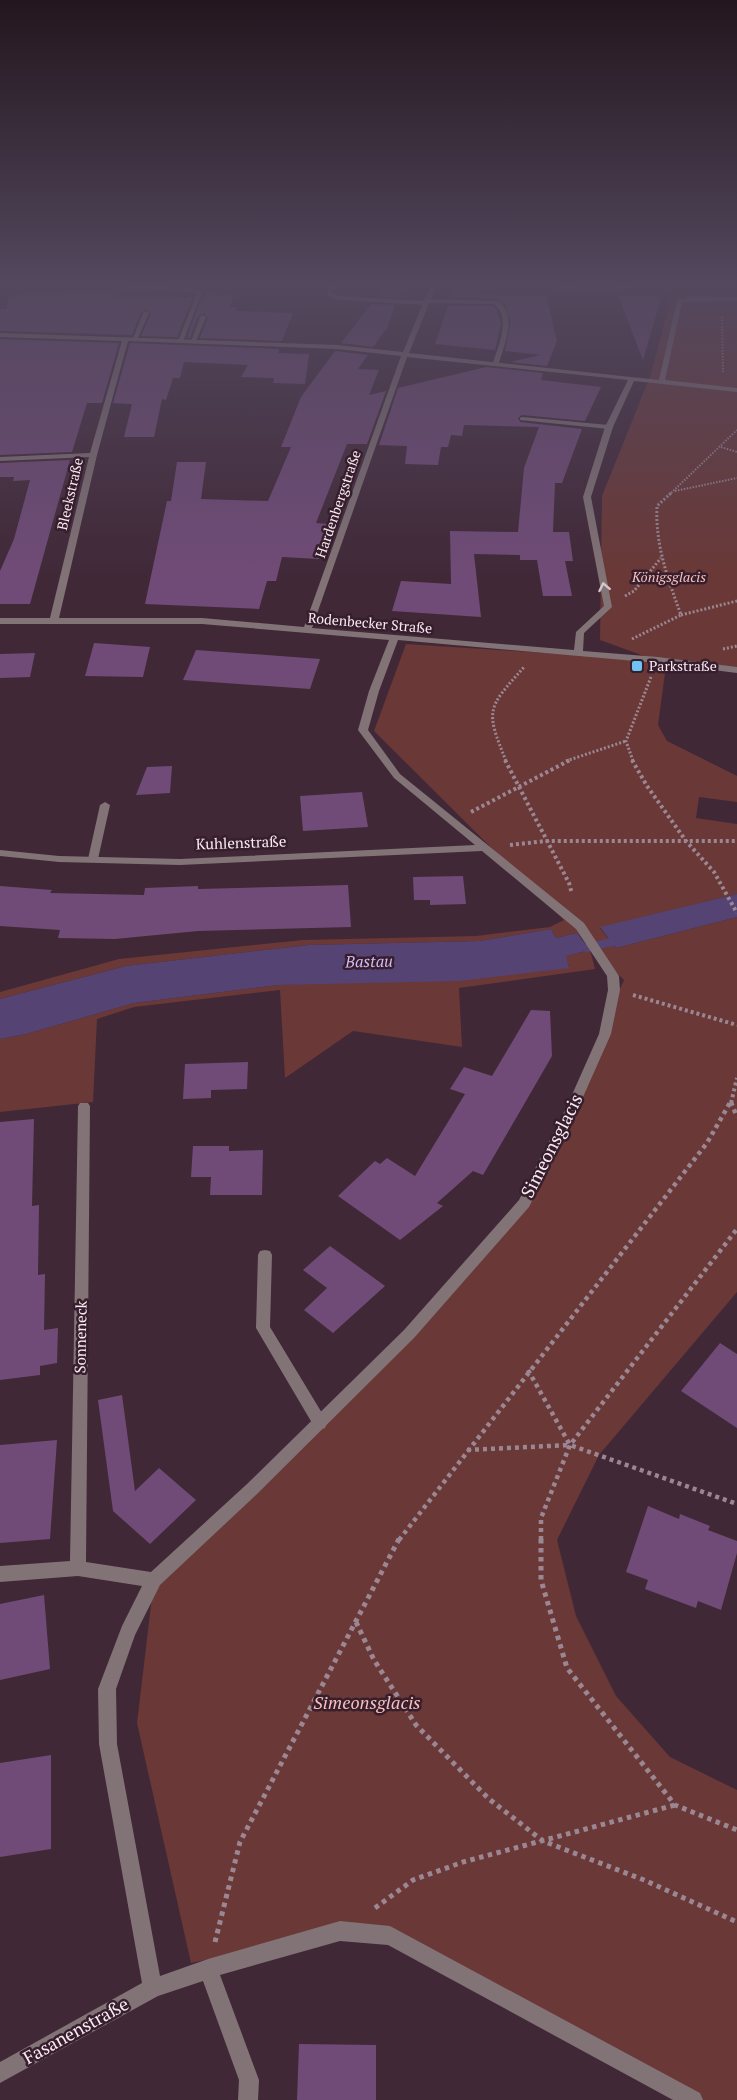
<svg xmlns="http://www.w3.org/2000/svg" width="737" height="2100" font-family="'PT Serif',serif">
<rect width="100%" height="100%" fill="#402837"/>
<path fill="#6a3836" d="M 498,286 L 737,286 L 737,669 L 659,661 L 665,673 L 658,725 L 667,741 L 737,776 L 737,802 L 699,797 L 696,818 L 737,824 L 737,894 L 600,928 L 616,948 L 737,917 L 737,1292 L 599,1455 L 557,1540 L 576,1616 L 616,1696 L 670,1757 L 737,1790 L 737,2100 L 696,2100 L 396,1931 L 340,1931 L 191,1963 L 137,1723 L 154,1580 L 409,1334 L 524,1203 L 624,980 L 577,933 L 556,938 L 551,929 L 480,941 L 309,945 L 126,966 L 0,999 L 0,992 L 119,959 L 303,940 L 476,936 L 550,927 L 564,920 L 374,731 L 406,644 L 655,660 L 600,640 L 602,496 L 651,374 L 672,294 L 501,294 Z
M 590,950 L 595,969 L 459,988 L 462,1047 L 353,1031 L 285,1078 L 280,990 L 134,1007 L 97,1019 L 93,1102 L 0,1112 L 0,1039 L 26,1034 L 134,1003 L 279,985 L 569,967 L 565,956 Z"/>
<path fill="#554374" d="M 737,894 L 737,917 L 616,948 L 600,927 Z
M 551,929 L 556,938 L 577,933 L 590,950 L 566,956 L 569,968 L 459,981 L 279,985 L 134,1003 L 26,1034 L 0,1039 L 0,999 L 126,966 L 309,945 L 480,941 Z"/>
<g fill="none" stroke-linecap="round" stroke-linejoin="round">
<path stroke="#554374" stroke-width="8" d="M 587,948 L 623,939"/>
</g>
<path fill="#704b77" d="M 385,286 L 403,286 L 399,297 L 377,296 Z
M 453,288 L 477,289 L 476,294 L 546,295 L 557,341 L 547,366 L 510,362 L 541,355 L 505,351 L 511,321 L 505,305 L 497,299 L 450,297 Z
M 120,290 L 118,296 L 193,297 L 177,337 L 141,336 L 151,314 L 147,309 L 141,312 L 132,335 L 0,331 L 0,309 L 6,309 L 10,294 Z
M 206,293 L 234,294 L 230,307 L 237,307 L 236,311 L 293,313 L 282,341 L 200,338 L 208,318 L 204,313 L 198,316 L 190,338 L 187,337 L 202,297 L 206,298 Z
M 618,295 L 662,295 L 643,360 Z
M 371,304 L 395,305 L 387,328 L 373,347 L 341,343 Z
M 448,306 L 493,306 L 497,311 L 501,324 L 495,350 L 435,344 Z
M 0,339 L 119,343 L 102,403 L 87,403 L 72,452 L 0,455 Z
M 130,343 L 279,349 L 278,353 L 309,354 L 305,384 L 273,383 L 274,378 L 241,377 L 248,365 L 184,362 L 180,378 L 173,378 L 166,400 L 162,399 L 154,437 L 124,437 L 132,404 L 113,403 Z
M 335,351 L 368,355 L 358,369 L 379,370 L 369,395 L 386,391 L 367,444 L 347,444 L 316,523 L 329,524 L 319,559 L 282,557 L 276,581 L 267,581 L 259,609 L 145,604 L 167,501 L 171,501 L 177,462 L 206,462 L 201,499 L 268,501 L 291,447 L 281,447 L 301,397 Z
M 486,367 L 543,373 L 541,380 L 601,387 L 585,421 L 522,415 L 518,418 L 520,422 L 582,429 L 562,483 L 555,483 L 553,532 L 569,532 L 573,561 L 565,561 L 572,596 L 543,596 L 537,560 L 520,560 L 520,555 L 474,554 L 481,617 L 392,611 L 401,581 L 451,584 L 450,531 L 518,532 L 524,468 L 539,427 L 464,425 L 462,436 L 451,435 L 448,447 L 441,447 L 438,465 L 405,464 L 407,446 L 379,445 L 398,388 Z
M 70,460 L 30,604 L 0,604 L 0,571 L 14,539 L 30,480 L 13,481 L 14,477 L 0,477 L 0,463 Z
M 94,643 L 150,647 L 143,677 L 85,676 Z
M 196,650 L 267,655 L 320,659 L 310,689 L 183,680 Z
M 35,653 L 30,677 L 0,678 L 0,654 Z
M 172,766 L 170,793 L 136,795 L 147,767 Z
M 362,792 L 368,827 L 303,831 L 300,796 Z
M 463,876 L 466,904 L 430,905 L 430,900 L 414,900 L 413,877 Z
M 348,885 L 351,927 L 198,931 L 115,939 L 58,938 L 60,930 L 0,926 L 0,886 L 52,890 L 50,893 L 144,895 L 145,888 L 198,886 L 198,889 Z
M 531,1010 L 550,1011 L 552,1056 L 483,1175 L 473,1171 L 437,1203 L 443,1206 L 400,1240 L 338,1196 L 375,1161 L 380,1164 L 387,1158 L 415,1176 L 465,1094 L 450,1089 L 464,1067 L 492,1076 Z
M 248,1062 L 247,1089 L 211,1090 L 211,1098 L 183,1099 L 185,1064 Z
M 34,1119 L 32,1206 L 39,1205 L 38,1275 L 45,1274 L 44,1330 L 58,1328 L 57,1363 L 40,1366 L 40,1375 L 0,1380 L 0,1122 Z
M 193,1146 L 229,1146 L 229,1151 L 263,1150 L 262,1195 L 210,1195 L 211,1177 L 191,1177 Z
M 330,1246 L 385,1286 L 333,1333 L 304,1310 L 327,1288 L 303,1270 Z
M 720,1343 L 737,1354 L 737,1428 L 681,1391 Z
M 122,1395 L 135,1491 L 159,1468 L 196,1500 L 150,1544 L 113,1511 L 98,1400 Z
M 57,1440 L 50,1539 L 0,1543 L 0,1445 Z
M 648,1506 L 679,1519 L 680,1514 L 710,1526 L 708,1530 L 737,1541 L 737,1553 L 721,1610 L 698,1601 L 696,1608 L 645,1589 L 648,1580 L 626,1572 Z
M 44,1595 L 50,1669 L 0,1680 L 0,1604 Z
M 51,1755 L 51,1849 L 0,1857 L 0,1763 Z
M 299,2044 L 376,2045 L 376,2100 L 297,2100 Z"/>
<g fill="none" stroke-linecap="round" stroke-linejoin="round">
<path stroke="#9b8793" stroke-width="2" stroke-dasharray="1.5 1.5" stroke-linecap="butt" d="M 551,286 L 602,289 L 641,286
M 722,317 L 723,372
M 721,447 L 737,452
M 675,491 L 737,478
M 669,495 L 737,430"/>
<path stroke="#9b8793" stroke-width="3" stroke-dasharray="2 2" stroke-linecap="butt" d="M 625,596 L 634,591 L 661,558
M 681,615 L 737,601
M 632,639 L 681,615 C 668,579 655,545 657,506 L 671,493
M 723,649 L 737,646
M 506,761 C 485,709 487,709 524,667
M 566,761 L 626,741
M 633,761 L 626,741 L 651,677"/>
<path stroke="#9b8793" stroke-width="4" stroke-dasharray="3 3" stroke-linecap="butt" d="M 505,760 L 569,883 L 572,894
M 632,760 L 647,786 L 686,841 L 714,872 L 737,913
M 471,812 L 570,760
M 510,845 L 546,841 L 737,841
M 633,995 L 737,1025
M 731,1103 L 737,1078"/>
<path stroke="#9b8793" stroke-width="4.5" stroke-dasharray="4 4" stroke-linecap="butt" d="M 731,1102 L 737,1117
M 528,1370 L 570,1445 L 737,1504
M 467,1450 L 570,1445
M 399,1540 L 707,1143 L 731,1101
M 541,1540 L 541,1518 L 570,1445 L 737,1229"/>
<path stroke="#9b8793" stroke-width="5" stroke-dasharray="4.5 4.5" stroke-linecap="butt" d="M 541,1539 L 541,1580 L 567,1668 L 675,1805 L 737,1830
M 356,1622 L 374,1660 L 416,1725 L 489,1799 L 543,1841 L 644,1880 L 737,1922
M 375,1908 L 413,1880 L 463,1862 L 675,1805
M 215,1942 L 240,1842 L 399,1539"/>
<path fill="#827376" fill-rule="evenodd" d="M 127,286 L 185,287 L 202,292 L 183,342 L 178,341 L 197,294 L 185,291 L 125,289 Z
M 328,286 L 334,286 L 332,293 L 340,296 L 423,301 L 426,299 L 497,301 C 519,314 504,344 499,363 L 496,365 L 493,363 C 498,346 512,317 494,304 L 429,303 L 426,305 L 340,300 L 330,297 L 327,294 Z
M 146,311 L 149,313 L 137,340 L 132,341 L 143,313 Z
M 203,315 L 206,317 L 196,341 L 191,342 L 200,317 Z
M 522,417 L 609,425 L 613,427 L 609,429 L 520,420 L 520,418 Z
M 105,802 L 110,805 L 98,859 L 93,862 L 88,859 L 100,805 Z
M 265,1250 L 270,1251 L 272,1255 L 270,1327 L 325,1418 L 327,1423 L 325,1428 L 320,1430 L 315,1428 L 256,1328 L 258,1255 L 260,1251 Z"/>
<path fill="#827376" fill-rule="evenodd" d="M 430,286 L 436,286 L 409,353 L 659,380 L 677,300 L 689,297 L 737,297 L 737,301 L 682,302 L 665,380 L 737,388 L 737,392 L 634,381 L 613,427 L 591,497 L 612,607 L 584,633 L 583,651 L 658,657 L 737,667 L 737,673 L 658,663 L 398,640 L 379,691 L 368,730 L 400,774 L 584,923 L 619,976 L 620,990 L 611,1034 L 579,1106 L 529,1207 L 414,1338 L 257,1494 L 160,1585 L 135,1635 L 116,1689 L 117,1744 L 160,1976 L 208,1959 L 340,1921 L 390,1926 L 700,2093 L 703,2100 L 673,2100 L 388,1945 L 340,1941 L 220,1975 L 259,2080 L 258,2100 L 238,2100 L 239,2080 L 203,1981 L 158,1996 L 0,2083 L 0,2062 L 142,1983 L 99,1744 L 98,1689 L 122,1626 L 142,1586 L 78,1576 L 0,1582 L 0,1566 L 70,1561 L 78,1106 L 80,1103 L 88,1103 L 90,1106 L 86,1562 L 151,1572 L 247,1484 L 404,1330 L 519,1200 L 567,1106 L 599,1034 L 608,990 L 607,976 L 576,929 L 482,851 L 180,865 L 59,862 L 0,856 L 0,850 L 59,856 L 180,859 L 475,845 L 394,778 L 358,730 L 369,691 L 389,640 L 202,624 L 0,624 L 0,618 L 50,618 L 89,457 L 0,461 L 0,457 L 90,453 L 122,341 L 0,337 L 0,333 L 337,345 L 403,352 ZM 128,341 L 337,349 L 401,356 L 304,627 L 202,618 L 59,618 L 97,455 ZM 407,357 L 628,380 L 605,427 L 583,497 L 604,606 L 576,632 L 574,650 L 312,628 Z"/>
</g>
<defs><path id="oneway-chevron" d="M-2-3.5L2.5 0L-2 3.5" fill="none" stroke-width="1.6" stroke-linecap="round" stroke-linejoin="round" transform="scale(1.5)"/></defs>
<use stroke="#d5c6cd" href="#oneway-chevron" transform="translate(604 587) rotate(-101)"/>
<linearGradient id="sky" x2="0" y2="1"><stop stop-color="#23161e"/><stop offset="0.49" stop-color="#53485e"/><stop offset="1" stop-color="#53485e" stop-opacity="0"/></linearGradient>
<rect width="737" height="580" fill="url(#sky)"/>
<rect fill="#70c2f4" stroke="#361e2d" stroke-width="2" x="631" y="660" width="12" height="12" rx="3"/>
<g text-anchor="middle" stroke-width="5" stroke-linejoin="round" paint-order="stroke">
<g font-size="14" fill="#f9e9f2" stroke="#361e2d">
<text transform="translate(70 494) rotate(-77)" y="5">Bleekstraße</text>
<text transform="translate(338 504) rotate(-71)" y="5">Hardenbergstraße</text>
<text transform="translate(370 623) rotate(5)" y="5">Rodenbecker Straße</text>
</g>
<g font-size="14" font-style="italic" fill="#f9c0bc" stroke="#361e2d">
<text x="669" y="582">Königsglacis</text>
</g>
<g font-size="14" fill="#f9e9f2" stroke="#361e2d" text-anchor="start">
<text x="649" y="671">Parkstraße</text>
</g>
<g font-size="15" fill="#f9e9f2" stroke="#361e2d">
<text transform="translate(241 843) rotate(-2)" y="5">Kuhlenstraße</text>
<text transform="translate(81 1337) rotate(-89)" y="5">Sonneneck</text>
</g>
<g font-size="16" font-style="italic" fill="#d1bcfa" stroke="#361e2d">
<text transform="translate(369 961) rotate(-1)" y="6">Bastau</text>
</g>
<g font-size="18" fill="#f9e9f2" stroke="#361e2d">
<text transform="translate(552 1146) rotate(-63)" y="6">Simeonsglacis</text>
<text transform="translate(76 2031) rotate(-29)" y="6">Fasanenstraße</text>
</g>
<g font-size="18" font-style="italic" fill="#f9c0bc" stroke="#361e2d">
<text x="367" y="1709">Simeonsglacis</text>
</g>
</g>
</svg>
